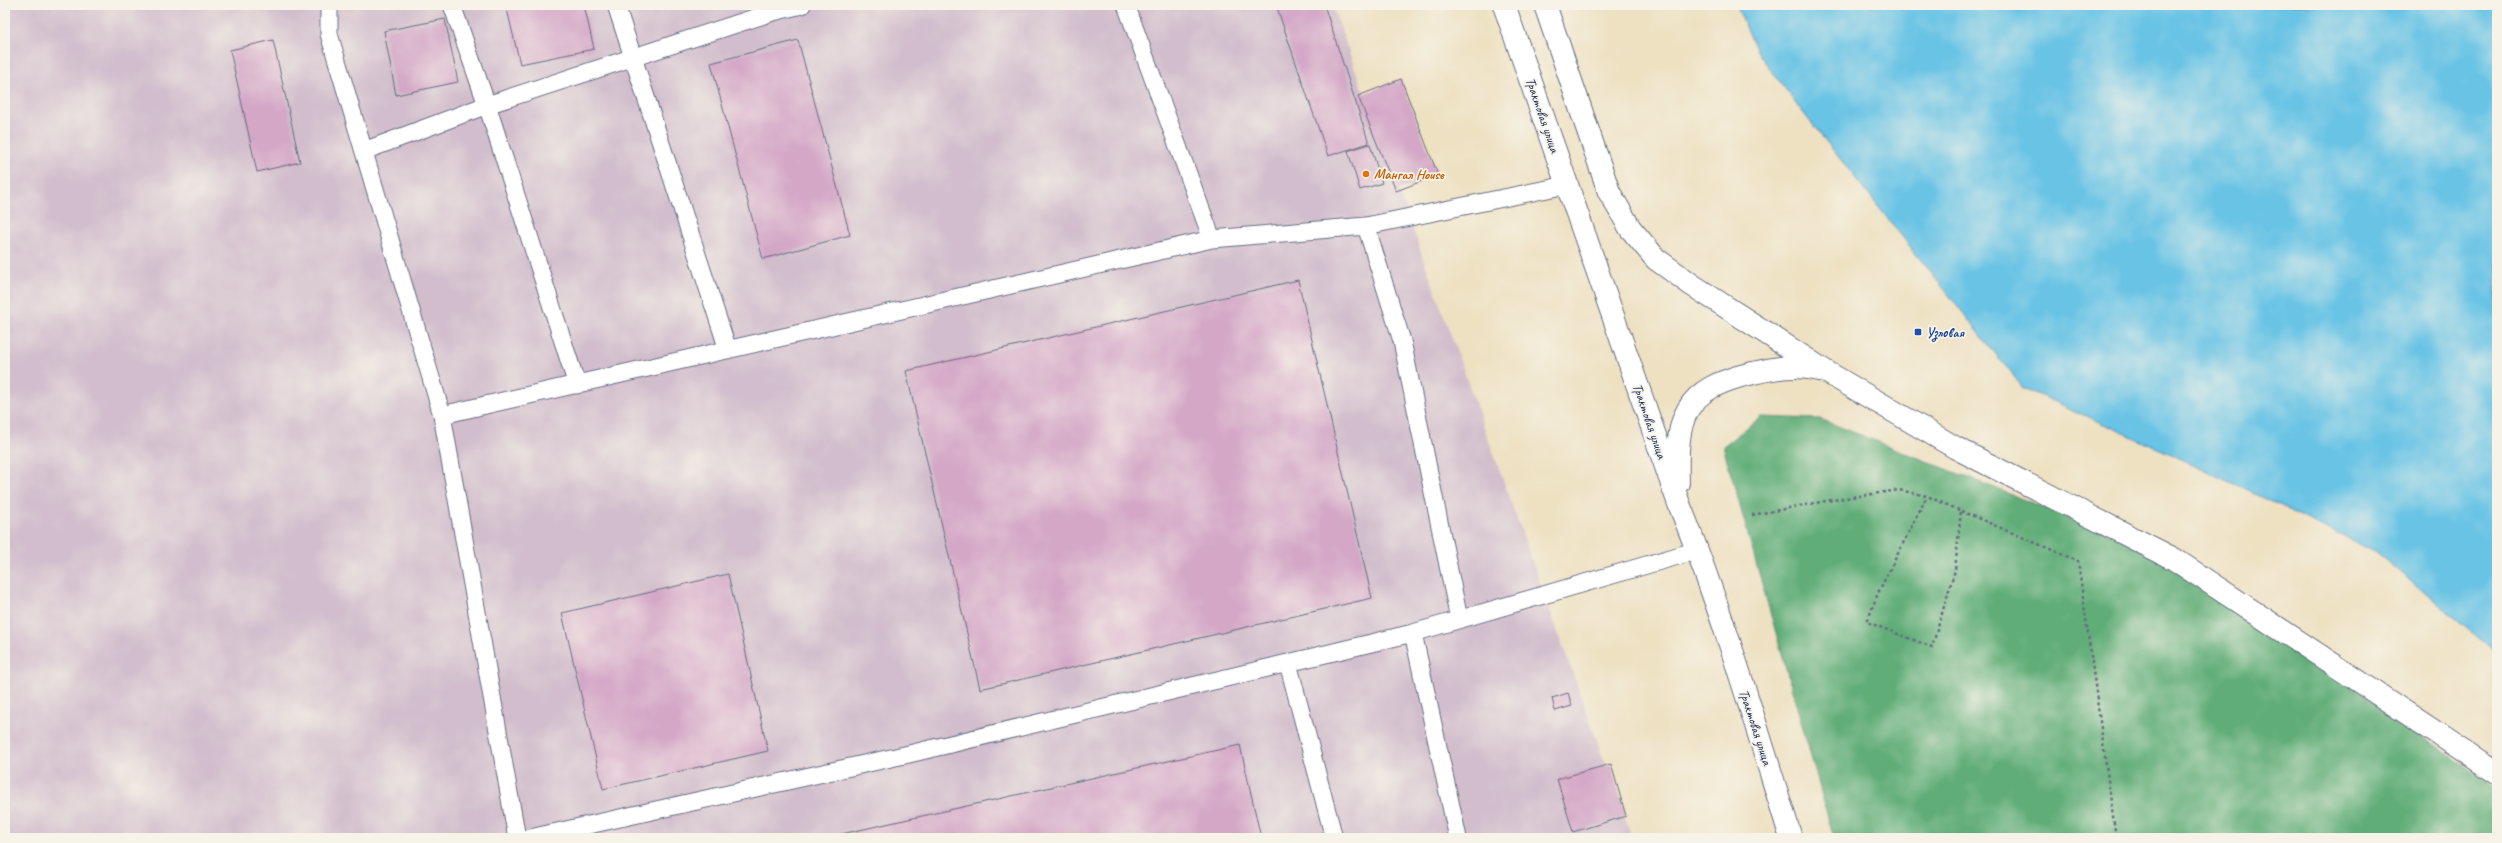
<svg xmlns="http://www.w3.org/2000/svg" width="2502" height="843" font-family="Caveat,sans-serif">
<rect width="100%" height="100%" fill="#f7f3e8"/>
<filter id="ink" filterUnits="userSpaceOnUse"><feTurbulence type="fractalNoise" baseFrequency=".025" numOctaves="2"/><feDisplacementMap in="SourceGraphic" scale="8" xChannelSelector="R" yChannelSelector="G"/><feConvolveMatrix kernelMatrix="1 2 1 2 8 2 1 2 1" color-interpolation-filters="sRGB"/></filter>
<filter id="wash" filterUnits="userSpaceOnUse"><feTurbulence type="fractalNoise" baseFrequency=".012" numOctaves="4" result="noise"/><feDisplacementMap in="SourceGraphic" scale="16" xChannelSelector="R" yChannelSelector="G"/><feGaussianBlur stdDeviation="0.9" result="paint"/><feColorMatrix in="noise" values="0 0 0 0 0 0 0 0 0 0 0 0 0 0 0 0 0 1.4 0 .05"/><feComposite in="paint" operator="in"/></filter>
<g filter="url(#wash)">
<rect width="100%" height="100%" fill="#eee1c2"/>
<path fill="#d1bdcc" d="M 5,5 L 1332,5 L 1632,838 L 5,838 Z"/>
<path fill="#60ad78" stroke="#3e6e6b" d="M 1761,417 L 1820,419 L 2174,559 L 2497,789 L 2497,838 L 1834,838 L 1723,446 Z"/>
<path fill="#67c3e5" stroke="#4179a2" d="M 1736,5 L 2497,5 L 2497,652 L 2375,552 L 2171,454 L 2023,388 L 1805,115 L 1758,53 Z"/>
<g id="blocks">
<path fill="#d4a7c7" d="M 506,5 L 584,5 L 594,49 L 520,64 Z
M 1276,5 L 1324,5 L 1369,143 L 1328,156 Z
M 445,19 L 458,82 L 396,95 L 384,31 Z
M 273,40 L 300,162 L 257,172 L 230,50 Z
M 798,40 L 850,235 L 763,259 L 711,63 Z
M 1401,79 L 1438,175 L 1396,191 L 1358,96 Z
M 1370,144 L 1382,183 L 1360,190 L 1348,151 Z
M 1298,280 L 1372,598 L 980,689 L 906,371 Z
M 728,574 L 768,751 L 603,789 L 562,613 Z
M 1568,693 L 1572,706 L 1555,711 L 1552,698 Z
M 1240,745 L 1261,838 L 828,838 L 828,837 Z
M 1611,764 L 1626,816 L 1573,832 L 1557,779 Z"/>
</g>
</g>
<g filter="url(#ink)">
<use href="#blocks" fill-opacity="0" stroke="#656d81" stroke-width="1"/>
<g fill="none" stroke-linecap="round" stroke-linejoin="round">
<defs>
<path id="lane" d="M 329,5 L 329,34 L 442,415 L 517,838
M 452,5 L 487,105 L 577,385
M 616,5 L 728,350
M 1126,5 L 1212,239
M 364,151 L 487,105 L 773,12 L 802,5
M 1366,226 L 1402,341 L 1459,619
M 442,415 L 1212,239 L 1366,226 L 1567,185
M 1413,633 L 1458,838
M 1288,663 L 1334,838
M 530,838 L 909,754 L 1413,633 L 1698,550"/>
<path id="secondary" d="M 1504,5 L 1679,504 C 1723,613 1756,726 1791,838
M 1545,5 L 1609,192 L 1630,228 L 1656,259 L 1692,285 L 1825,371 L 1956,448 L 2174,559 L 2497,773
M 1678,483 C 1676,417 1682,389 1753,373 C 1774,368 1797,364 1819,370"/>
</defs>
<use href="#lane" stroke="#656d81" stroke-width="19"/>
<use href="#secondary" stroke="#656d81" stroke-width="24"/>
<path stroke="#656d81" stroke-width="2.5" stroke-dasharray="3 3" stroke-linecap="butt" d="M 1961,511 L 2078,561 L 2116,838
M 1752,515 L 1826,501 L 1899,490 L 1927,496 L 1961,511 L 1955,570 L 1932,647 L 1867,622 L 1878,593 L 1927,496"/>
<use href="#lane" stroke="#fff" stroke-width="17"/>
<use href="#secondary" stroke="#fff" stroke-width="22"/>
</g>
</g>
<circle fill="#e8710a" stroke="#f7f3e8" stroke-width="1.5" cx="1366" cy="174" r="4"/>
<rect fill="#1a4fb4" stroke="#f7f3e8" stroke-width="1.5" x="1914" y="328" width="8" height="8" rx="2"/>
<g text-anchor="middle" stroke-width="3.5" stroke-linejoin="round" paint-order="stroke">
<g font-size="14" fill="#1b2f5e" stroke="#f7f3e8">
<text transform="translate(1543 115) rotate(71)" y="5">Трактовая улица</text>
<text transform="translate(1650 421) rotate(71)" y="5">Трактовая улица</text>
<text transform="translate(1756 727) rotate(72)" y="5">Трактовая улица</text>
</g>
<g font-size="14" font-weight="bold" fill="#c56008" stroke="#f7f3e8" text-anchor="start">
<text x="1374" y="179">Мангал House</text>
</g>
<g font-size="14" font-weight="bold" fill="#164399" stroke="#f7f3e8" text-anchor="start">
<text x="1926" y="337">Узловая</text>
</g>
</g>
<rect width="2502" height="843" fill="none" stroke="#f7f3e8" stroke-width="20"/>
</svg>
